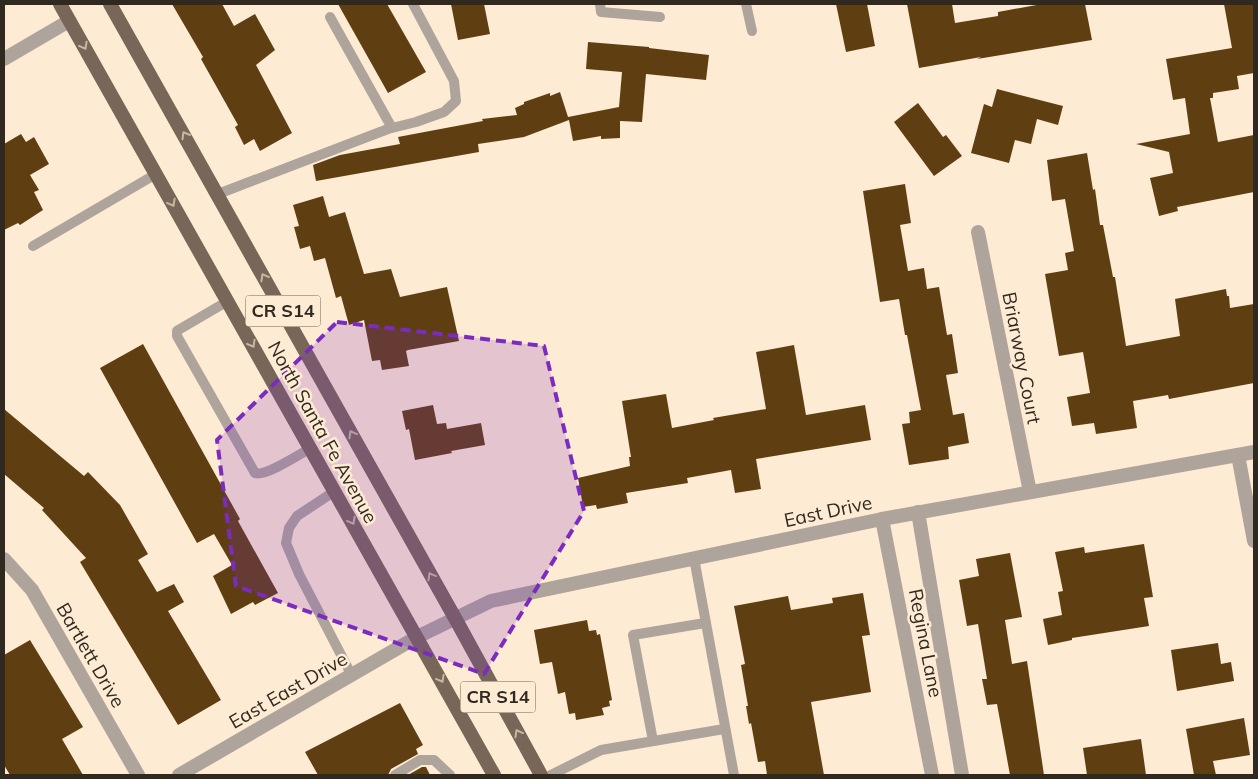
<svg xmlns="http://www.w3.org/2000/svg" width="1258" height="779" font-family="Mulish,sans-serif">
<rect width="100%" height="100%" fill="#feebd4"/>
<path fill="#5f3f11" d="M 172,4 L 222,4 L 234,26 L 255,14 L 275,50 L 256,65 L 292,133 L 260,151 L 254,139 L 244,145 L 235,127 L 238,125 L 201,59 L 203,57 Z
M 338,4 L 387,4 L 426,72 L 388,93 Z
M 451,4 L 484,4 L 490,34 L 458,40 Z
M 836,4 L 867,4 L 875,46 L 846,52 Z
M 907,4 L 952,4 L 955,23 L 998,16 L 998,12 L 1042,4 L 1085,4 L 1092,40 L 977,59 L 981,57 L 919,68 Z
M 1224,4 L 1254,4 L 1254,73 L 1237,76 L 1239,89 L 1213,93 L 1213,98 L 1210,98 L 1218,142 L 1254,135 L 1254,192 L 1177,207 L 1178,211 L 1159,216 L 1150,178 L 1173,173 L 1169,152 L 1136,144 L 1190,134 L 1185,98 L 1173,100 L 1166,59 L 1232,48 Z
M 588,42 L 649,47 L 649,48 L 709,55 L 706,80 L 646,74 L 642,122 L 620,121 L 620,138 L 601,139 L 601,136 L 573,141 L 569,120 L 524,137 L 478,144 L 479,152 L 316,181 L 313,165 L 340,155 L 400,144 L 398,137 L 483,121 L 482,119 L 517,115 L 515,108 L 524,104 L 524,102 L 550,93 L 550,96 L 560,92 L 568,117 L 619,107 L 622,72 L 586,69 Z
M 997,89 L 1063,106 L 1058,125 L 1037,119 L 1031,144 L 1015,140 L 1009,163 L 971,153 L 984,104 L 992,107 Z
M 918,103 L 943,137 L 946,135 L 962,156 L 934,176 L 894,122 Z
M 21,134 L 26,142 L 34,137 L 49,164 L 30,175 L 39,190 L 34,192 L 43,210 L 20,225 L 18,223 L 4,230 L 4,144 Z
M 1087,153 L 1093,190 L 1095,189 L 1100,225 L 1103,225 L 1113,277 L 1115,277 L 1126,346 L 1180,336 L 1175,299 L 1226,289 L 1227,296 L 1229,296 L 1230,308 L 1254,304 L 1254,383 L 1169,399 L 1168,395 L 1133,401 L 1137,428 L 1096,434 L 1094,423 L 1072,426 L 1067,397 L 1090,393 L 1083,352 L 1059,356 L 1045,274 L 1068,270 L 1065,253 L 1074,251 L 1065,199 L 1052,201 L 1047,160 Z
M 905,184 L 911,223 L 900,225 L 908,271 L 924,268 L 927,289 L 939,287 L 947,335 L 952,334 L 958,373 L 946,375 L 953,415 L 964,413 L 969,443 L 948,447 L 949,459 L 909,465 L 902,424 L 910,423 L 909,412 L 921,410 L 907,335 L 905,335 L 899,299 L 880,302 L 863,191 Z
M 323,196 L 329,217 L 345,212 L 364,274 L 391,269 L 400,297 L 447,287 L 459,341 L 408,350 L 406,351 L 409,366 L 382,370 L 380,360 L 372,361 L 364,320 L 349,325 L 341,296 L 336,298 L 325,258 L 314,261 L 310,246 L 300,249 L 294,227 L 299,226 L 293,205 Z
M 143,344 L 240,519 L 238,521 L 278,593 L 255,605 L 253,602 L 231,614 L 213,576 L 232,565 L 214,534 L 197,543 L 100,368 Z
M 794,345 L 806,415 L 865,405 L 871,440 L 756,459 L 761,489 L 735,493 L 731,470 L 687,478 L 688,483 L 626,493 L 628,503 L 597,509 L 596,505 L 583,507 L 578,478 L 630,466 L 629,457 L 631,457 L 622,401 L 666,394 L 672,428 L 714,420 L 713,418 L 766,409 L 756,352 Z
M 433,405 L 437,424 L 446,423 L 447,429 L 481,423 L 485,445 L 451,451 L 452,453 L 415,460 L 409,429 L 406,430 L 402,411 Z
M 4,409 L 84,476 L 88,472 L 120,505 L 148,554 L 138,560 L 157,592 L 174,584 L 184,602 L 168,611 L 221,700 L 178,725 L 80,562 L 86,558 L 42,510 L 44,508 L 4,474 Z
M 1144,544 L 1153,597 L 1144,598 L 1149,626 L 1072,638 L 1072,640 L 1048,645 L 1043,619 L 1062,615 L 1058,592 L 1063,591 L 1055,552 L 1084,547 L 1085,553 Z
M 1010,553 L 1022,617 L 1005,620 L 1012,664 L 1027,661 L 1044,775 L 1010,775 L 997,704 L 987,705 L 982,679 L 987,679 L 978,624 L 967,626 L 959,580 L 979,576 L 976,559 Z
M 863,593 L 870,635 L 862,636 L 871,692 L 811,702 L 824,775 L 767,775 L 765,761 L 758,762 L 751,723 L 749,724 L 746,706 L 748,706 L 741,665 L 745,664 L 734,606 L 788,596 L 791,610 L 833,603 L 832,598 Z
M 587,620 L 589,631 L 596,630 L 597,635 L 600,634 L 612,700 L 609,701 L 610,706 L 602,708 L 604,715 L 576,720 L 575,713 L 569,714 L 565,692 L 558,694 L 552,662 L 540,664 L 534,630 Z
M 30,640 L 83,727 L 62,739 L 83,775 L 10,775 L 4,765 L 4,655 Z
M 1218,643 L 1221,664 L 1231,662 L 1234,681 L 1177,691 L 1171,650 Z
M 400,703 L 423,745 L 416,749 L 418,754 L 391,769 L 388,775 L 318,775 L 305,752 Z
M 1244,718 L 1250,755 L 1213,761 L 1216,775 L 1194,775 L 1186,729 Z
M 1141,739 L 1146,775 L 1087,775 L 1083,748 Z
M 422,767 L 426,767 L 430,775 L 408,775 Z"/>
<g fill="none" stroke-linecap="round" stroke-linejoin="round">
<path stroke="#aea49c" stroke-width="10" d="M 600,4 L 601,12 L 660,17
M 746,4 L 752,31
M 330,17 L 392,128
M 218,194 L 388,129 L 416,122 L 444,112 L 456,101 L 454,81 L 413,4
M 33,246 L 156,174
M 228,301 L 180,329 L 177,331 L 177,336 L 255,473 C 265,477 300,454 311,448
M 335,491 L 297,516 L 289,528 L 286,543 L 299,574 L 351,674
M 694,558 L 734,775
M 653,741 L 633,635 L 705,623
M 395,775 L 420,760 L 434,760 L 450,775
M 551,775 L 601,750 L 724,729"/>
<path stroke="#aea49c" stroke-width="14" d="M 4,59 L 69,21
M 978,232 L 1030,492
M 1238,455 L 1254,541
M 918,512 L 962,775
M 882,519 L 932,775
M 4,559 L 32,590 L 138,775"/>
<path stroke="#aea49c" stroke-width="14" d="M 179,775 L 417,637 L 491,601 L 882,519 L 1254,452"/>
<path stroke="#786759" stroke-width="14" d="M 60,4 L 494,775
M 110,4 L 455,618 L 541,775"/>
</g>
<defs><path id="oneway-chevron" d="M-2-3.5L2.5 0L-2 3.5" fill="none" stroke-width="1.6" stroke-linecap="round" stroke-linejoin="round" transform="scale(1.25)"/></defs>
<g stroke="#c8b6a3">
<use href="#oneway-chevron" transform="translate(84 46) rotate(61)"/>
<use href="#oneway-chevron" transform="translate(185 135) rotate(-120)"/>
<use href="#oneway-chevron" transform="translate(172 203) rotate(61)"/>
<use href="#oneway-chevron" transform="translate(264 277) rotate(-119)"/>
<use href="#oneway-chevron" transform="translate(252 344) rotate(61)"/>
<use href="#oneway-chevron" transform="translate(352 434) rotate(-119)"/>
<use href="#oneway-chevron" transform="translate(352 521) rotate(61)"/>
<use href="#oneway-chevron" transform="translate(431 576) rotate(-119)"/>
<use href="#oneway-chevron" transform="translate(441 679) rotate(61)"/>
<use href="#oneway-chevron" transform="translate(518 733) rotate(-119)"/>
</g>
<path fill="#7b2cbf" fill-opacity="0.2" stroke="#7b2cbf" stroke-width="4" stroke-dasharray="10 6" stroke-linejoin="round" d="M 337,322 L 544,346 L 584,511 L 484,674 L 236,586 L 217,440 Z"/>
<g text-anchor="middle" stroke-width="5" stroke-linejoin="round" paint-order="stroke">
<g fill="#feebd4" stroke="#6e6356" stroke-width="1">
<rect x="245.5" y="295.5" width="75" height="31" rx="4"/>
<rect x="460.5" y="681.5" width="75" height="31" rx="4"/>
</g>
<g font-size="18" font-weight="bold" fill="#302920">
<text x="283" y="317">CR S14</text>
<text x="498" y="703">CR S14</text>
</g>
<g font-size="19" fill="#302920" stroke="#feebd4">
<text transform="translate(1022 358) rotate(79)" y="7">Briarway Court</text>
<text transform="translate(323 432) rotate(61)" y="7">North Santa Fe Avenue</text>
<text transform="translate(828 511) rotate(-12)" y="7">East Drive</text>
<text transform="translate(926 643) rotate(79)" y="7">Regina Lane</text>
<text transform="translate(91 655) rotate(60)" y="7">Bartlett Drive</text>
<text transform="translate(288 690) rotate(-30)" y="7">East East Drive</text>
</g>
</g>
<rect width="1258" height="779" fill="none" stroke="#302920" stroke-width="10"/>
</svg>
